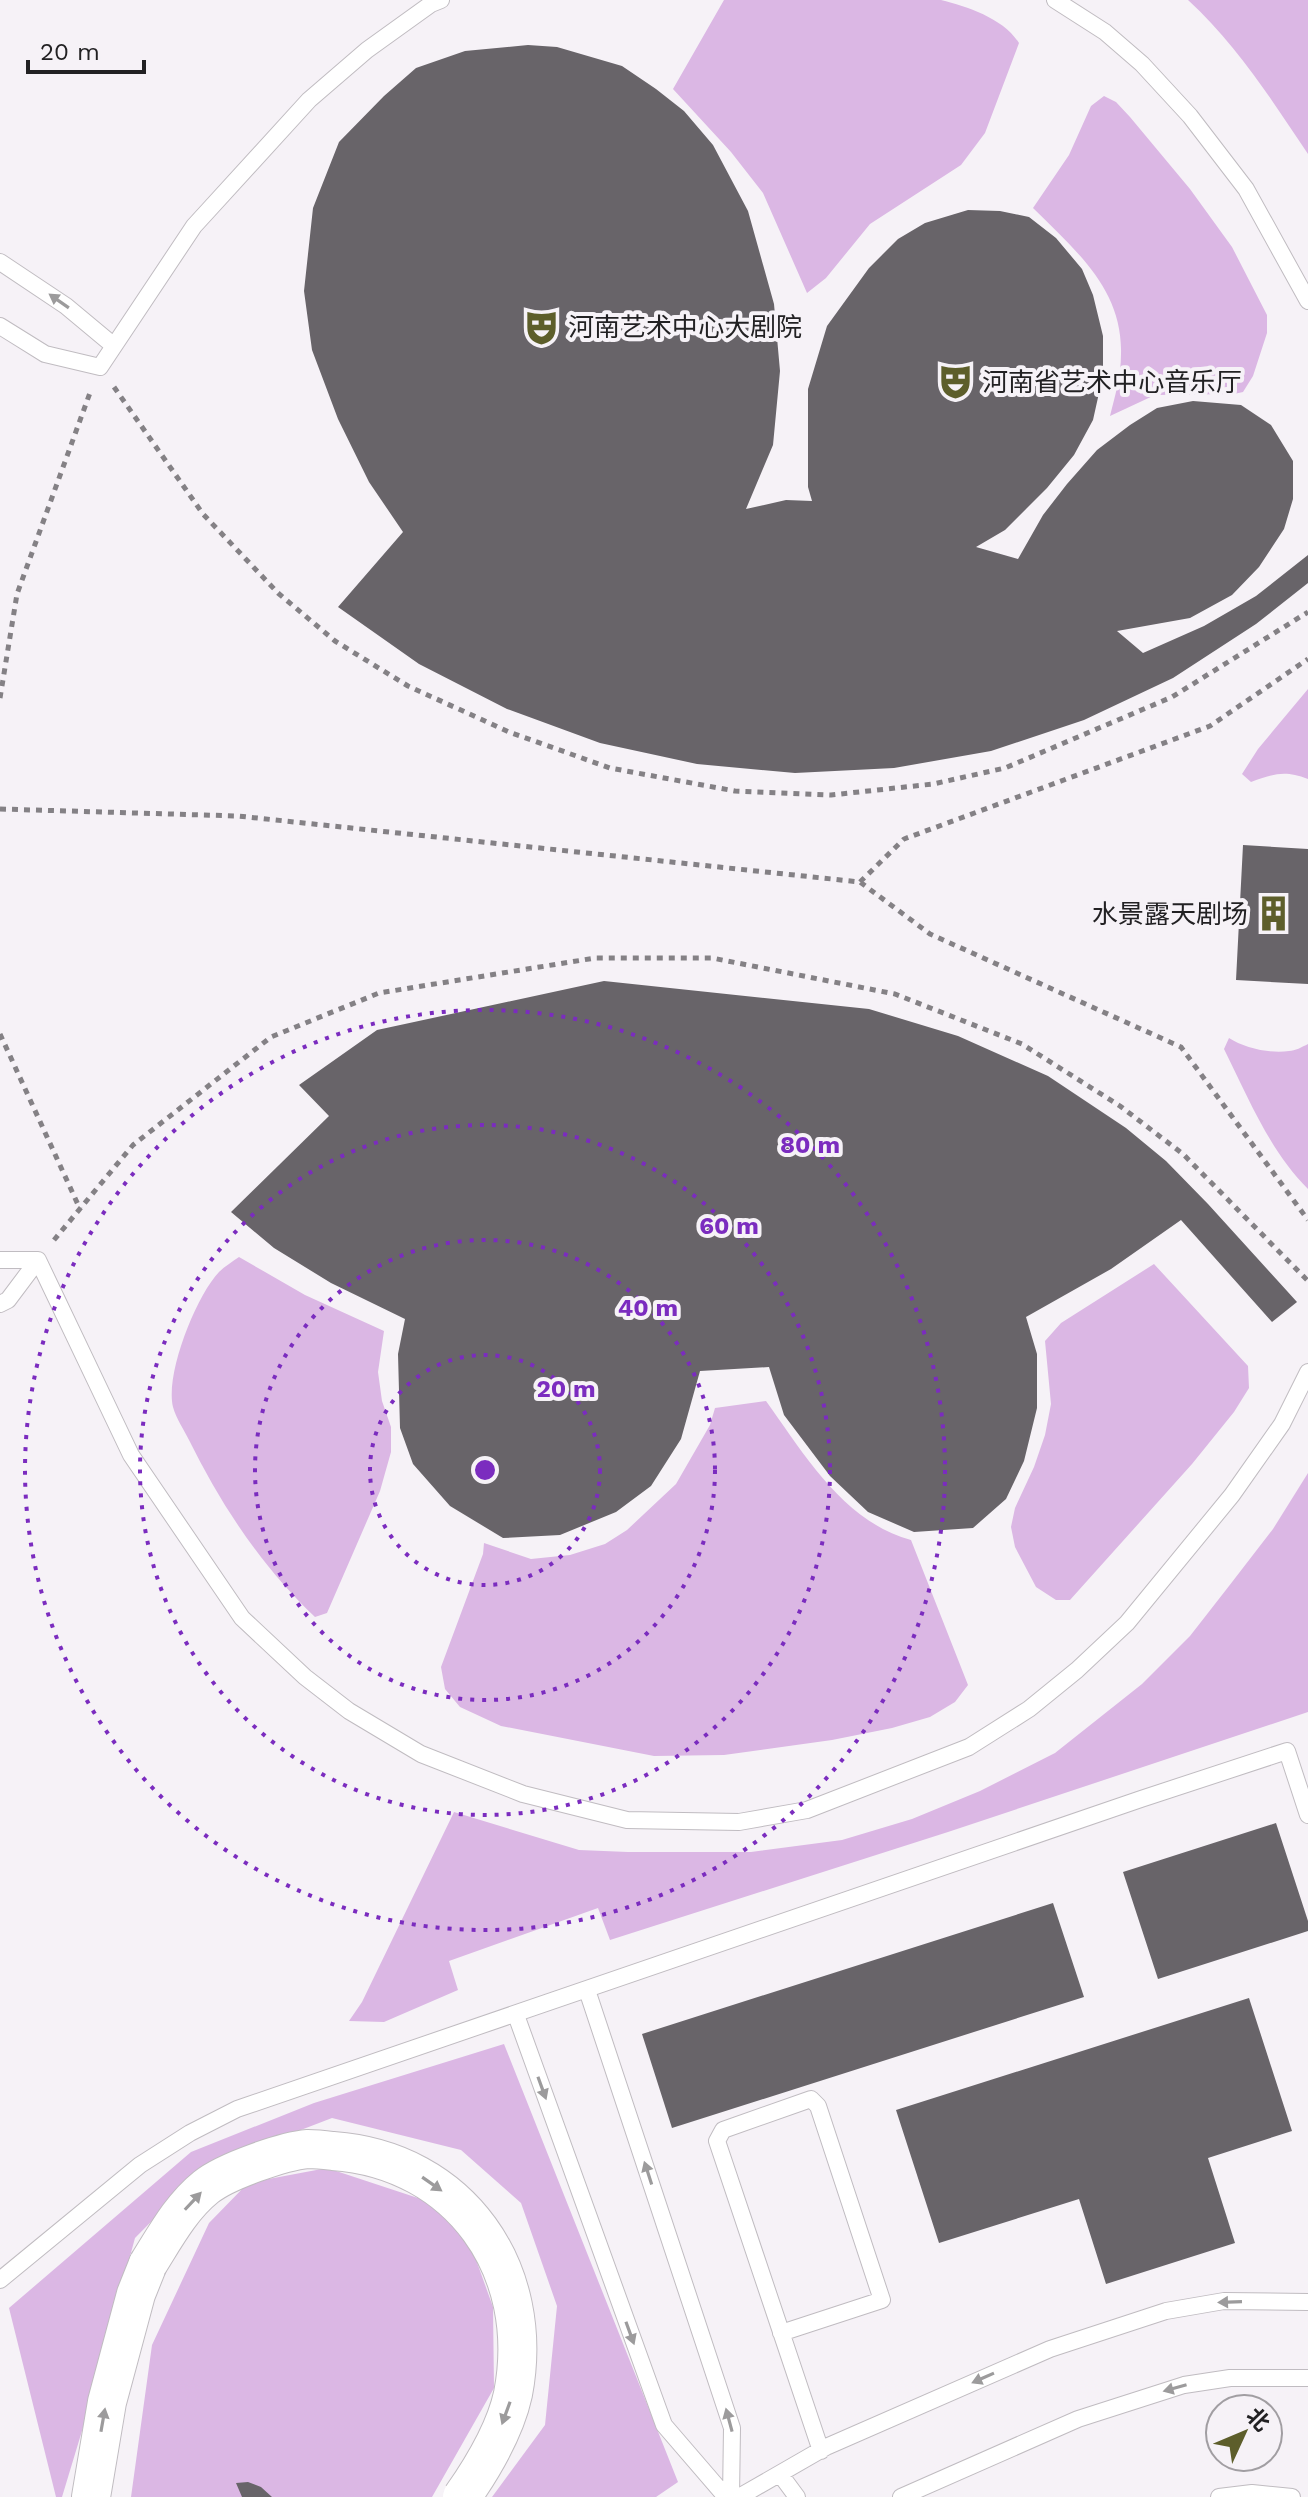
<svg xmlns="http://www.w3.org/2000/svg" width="1308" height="2497" font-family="'Work Sans','Noto Sans SC',sans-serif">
<rect width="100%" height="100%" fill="#f6f2f7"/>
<path fill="#dbb7e4" d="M 724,0 L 941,0 C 968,7 1003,18 1019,43 L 985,133 L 961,165 L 870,224 L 826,278 L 807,293 L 763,193 L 731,152 L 673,89 Z
M 1188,0 L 1308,0 L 1308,154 C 1271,99 1237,45 1188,0 Z
M 1104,96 L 1116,102 L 1130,117 L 1190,189 L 1232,247 L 1267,315 L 1267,333 L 1253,376 L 1243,392 L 1234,394 L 1155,395 L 1110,416 C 1115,396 1121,376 1121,354 C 1123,289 1075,250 1033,208 L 1069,155 L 1091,106 Z
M 1308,689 L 1308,779 C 1284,770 1274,774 1251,782 L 1242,774 L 1258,749 Z
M 1229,1038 C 1244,1048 1271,1054 1289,1051 C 1295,1051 1302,1047 1308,1044 L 1308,1189 C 1269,1150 1248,1097 1224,1049 Z
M 239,1257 L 305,1295 L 384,1331 L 378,1372 L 382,1401 L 391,1427 L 391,1452 L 380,1491 L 327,1613 L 315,1617 C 262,1567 221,1505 189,1440 C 184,1430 176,1418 173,1407 C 165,1374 196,1296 219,1272 C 225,1266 232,1262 239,1257 Z
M 1154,1264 L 1248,1366 L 1249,1388 L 1234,1412 L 1192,1464 L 1070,1600 L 1056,1600 L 1036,1587 L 1015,1547 L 1011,1527 L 1015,1508 L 1034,1467 L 1045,1435 L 1051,1404 L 1045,1341 L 1061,1323 Z
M 766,1401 C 804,1454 844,1522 911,1540 L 968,1685 L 955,1702 L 930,1717 L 892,1728 L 832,1740 L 724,1755 L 654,1756 L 501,1726 L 460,1707 L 445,1689 L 441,1667 L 483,1554 L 484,1543 L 531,1559 L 570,1555 L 605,1544 L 627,1530 L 676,1484 L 710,1425 L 715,1408 Z
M 1308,1473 L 1308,1712 L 948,1832 L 610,1940 L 598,1908 L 449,1961 L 458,1990 L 384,2022 L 349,2021 L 362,2002 L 454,1812 L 579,1850 L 628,1852 L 751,1852 L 842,1840 L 912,1819 L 980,1791 L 1055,1753 L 1142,1684 L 1190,1636 L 1229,1586 L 1273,1529 Z
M 504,2044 L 678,2482 L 656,2497 L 492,2497 L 545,2425 L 557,2306 L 521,2203 L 461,2150 L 332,2118 L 205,2167 L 135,2238 L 88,2411 L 62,2497 L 56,2497 L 9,2308 L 191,2152 L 314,2103 Z
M 327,2168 L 427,2201 L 470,2243 L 493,2307 L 494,2388 L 432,2497 L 131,2497 L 152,2345 L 209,2223 L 248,2183 Z"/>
<path fill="#686469" d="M 528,45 L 557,47 L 622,66 L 656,89 L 684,111 L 713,145 L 748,211 L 774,304 L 780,371 L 773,445 L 746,509 L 786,500 L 812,501 L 808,487 L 808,389 L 827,326 L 869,268 L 898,239 L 925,223 L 968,210 L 1000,211 L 1029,217 L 1056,238 L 1082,269 L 1093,295 L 1103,336 L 1103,375 L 1093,420 L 1074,455 L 1047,488 L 1005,530 L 976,547 L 1018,559 L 1043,515 L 1067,484 L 1097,450 L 1130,425 L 1157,408 L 1193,401 L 1241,405 L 1271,425 L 1293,461 L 1293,499 L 1284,529 L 1259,567 L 1232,595 L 1190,618 L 1117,631 L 1143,653 L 1204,626 L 1256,596 L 1308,555 L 1308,583 L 1256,624 L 1173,678 L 1084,720 L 991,751 L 894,768 L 795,773 L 697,764 L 600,743 L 507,709 L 419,664 L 338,607 L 403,532 L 369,482 L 338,419 L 312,350 L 304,291 L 313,208 L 339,142 L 384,96 L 416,68 L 465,51 Z
M 1243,845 L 1308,849 L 1308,984 L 1236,980 Z
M 604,981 L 869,1009 L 958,1036 L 1048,1076 L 1126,1128 L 1166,1161 L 1208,1204 L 1297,1302 L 1272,1322 L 1181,1220 L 1111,1269 L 1026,1317 L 1037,1354 L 1037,1408 L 1024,1461 L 1006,1499 L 973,1528 L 914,1532 L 868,1512 L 830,1476 L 784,1415 L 769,1367 L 700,1371 L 681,1439 L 651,1486 L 616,1512 L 560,1535 L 503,1538 L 450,1506 L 413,1464 L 400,1428 L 398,1354 L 405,1319 L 331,1283 L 274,1248 L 231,1212 L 329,1116 L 299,1085 L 377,1030 Z
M 1276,1823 L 1308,1921 L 1308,1931 L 1158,1979 L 1123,1872 Z
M 1053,1903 L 1084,1997 L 672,2128 L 642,2034 Z
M 1249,1998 L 1292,2131 L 1208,2158 L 1235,2243 L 1106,2284 L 1079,2199 L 939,2243 L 896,2110 Z
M 248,2482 L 261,2487 L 272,2497 L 242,2497 L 236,2483 Z"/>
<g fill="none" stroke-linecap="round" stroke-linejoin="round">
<defs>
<path id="service" d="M 1055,0 L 1105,32 L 1142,64 L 1190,116 L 1246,189 L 1308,301
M 0,262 L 66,306 L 114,346
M 0,326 L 45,354 L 100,367 L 194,226 L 205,214 L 309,100 L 367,50 L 431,4 L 441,0
M 0,1260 L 38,1260
M 38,1260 L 131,1455 L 242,1618 L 305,1677 L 349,1711 L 421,1754 L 523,1794 L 627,1820 L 739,1822 L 807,1810 L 969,1747 L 1029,1709 L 1077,1670 L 1127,1623 L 1232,1495 L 1282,1424 L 1308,1372
M 0,1304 L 8,1300 L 38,1260
M 587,1990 L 732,2428 L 731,2497
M 516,2015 L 664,2425 L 726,2497
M 0,2280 L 140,2165 L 190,2133 L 237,2109 L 1141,1799 L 1287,1751 L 1308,1815
M 781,2333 L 882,2300 L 818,2106 L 811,2099 L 723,2130 L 717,2141 L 821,2451
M 780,2474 L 797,2497
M 739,2497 L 826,2447 L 1050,2349 L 1166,2311 L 1224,2301 L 1308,2302
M 901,2497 L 1078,2419 L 1184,2385 L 1230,2378 L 1308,2378
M 1219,2497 L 1252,2493 L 1292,2497"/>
<path id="tertiary" d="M 91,2497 L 107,2402 L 136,2294 L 148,2264"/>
</defs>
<use href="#service" stroke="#c0bcc1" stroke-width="18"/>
<use href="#tertiary" stroke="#c0bcc1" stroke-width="40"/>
<path stroke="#848185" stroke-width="5" stroke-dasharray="6 6" stroke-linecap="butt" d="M 114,387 L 203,514 L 278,593 L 335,641 L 408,686 L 509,732 L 610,768 L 735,791 L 831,795 L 933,784 L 1005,768 L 1172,697 L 1308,612
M 0,698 L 17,594 L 91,390
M 0,809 L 238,816 L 860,882 L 930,934 L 1181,1047 L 1308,1220
M 860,882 L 904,839 L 1210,726 L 1308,659
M 0,1034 L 80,1209
M 54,1240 L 133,1145 L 271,1037 L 379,993 L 595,958 L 712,958 L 895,994 L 1022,1044 L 1120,1106 L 1183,1154 L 1308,1281"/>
<use href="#service" stroke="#fff" stroke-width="16"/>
<use href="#tertiary" stroke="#fff" stroke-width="38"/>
<defs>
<path id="tertiary-bridge" d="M 148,2264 C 165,2237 181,2207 206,2187 C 226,2171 284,2151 308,2149 C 316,2149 325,2150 333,2151 C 460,2160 537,2270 513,2394 C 505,2431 483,2467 462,2497"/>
</defs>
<use href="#tertiary-bridge" stroke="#c0bcc1" stroke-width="40" stroke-linecap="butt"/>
<use href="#tertiary-bridge" stroke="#fff" stroke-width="38"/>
</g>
<defs><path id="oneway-solid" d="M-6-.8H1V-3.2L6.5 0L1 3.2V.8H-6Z" transform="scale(2)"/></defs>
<g fill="#9c9b9c">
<use href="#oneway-solid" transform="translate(59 301) rotate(-145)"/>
<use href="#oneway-solid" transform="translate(542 2088) rotate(70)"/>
<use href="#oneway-solid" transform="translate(648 2173) rotate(-108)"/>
<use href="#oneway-solid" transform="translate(432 2184) rotate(35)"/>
<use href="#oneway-solid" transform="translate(193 2201) rotate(-47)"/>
<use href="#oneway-solid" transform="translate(1230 2302) rotate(178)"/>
<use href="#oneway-solid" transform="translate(630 2333) rotate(70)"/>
<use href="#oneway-solid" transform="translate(983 2378) rotate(156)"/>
<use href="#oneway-solid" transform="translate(1175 2388) rotate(164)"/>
<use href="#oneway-solid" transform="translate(506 2413) rotate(110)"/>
<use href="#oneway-solid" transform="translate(103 2420) rotate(-80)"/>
<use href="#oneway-solid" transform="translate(729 2420) rotate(-105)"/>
</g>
<g fill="none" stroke="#7b2cbf" stroke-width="4" stroke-dasharray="4 8">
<circle cx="485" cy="1470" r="115"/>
<circle cx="485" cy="1470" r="230"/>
<circle cx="485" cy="1470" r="345"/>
<circle cx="485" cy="1470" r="460"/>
</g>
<defs>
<symbol id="theatre-bare" viewBox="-9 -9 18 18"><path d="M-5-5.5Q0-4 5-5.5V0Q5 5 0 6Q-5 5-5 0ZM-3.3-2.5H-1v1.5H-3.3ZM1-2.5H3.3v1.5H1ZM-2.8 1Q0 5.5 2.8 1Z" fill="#5d5e2b" stroke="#f6f2f7" stroke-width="2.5" paint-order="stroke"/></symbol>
<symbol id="building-bare" viewBox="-9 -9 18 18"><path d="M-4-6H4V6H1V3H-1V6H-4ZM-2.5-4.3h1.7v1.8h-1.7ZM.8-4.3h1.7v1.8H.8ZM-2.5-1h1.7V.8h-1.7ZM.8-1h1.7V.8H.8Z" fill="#5d5e2b" stroke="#f6f2f7" stroke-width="2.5" paint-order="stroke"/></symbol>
</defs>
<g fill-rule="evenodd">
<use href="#theatre-bare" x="516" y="302" width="51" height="51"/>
<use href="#theatre-bare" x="930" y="356" width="51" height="51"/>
<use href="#building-bare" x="1248" y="888" width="51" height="51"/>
</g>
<g text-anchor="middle" stroke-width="8" stroke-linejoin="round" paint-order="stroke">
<g font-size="26" fill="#222123" stroke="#f6f2f7" text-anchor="start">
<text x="568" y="336">河南艺术中心大剧院</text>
<text x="982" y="391">河南省艺术中心音乐厅</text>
<text x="1248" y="923" text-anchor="end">水景露天剧场</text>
</g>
</g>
<circle cx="485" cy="1470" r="12" fill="#7b2cbf" stroke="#f6f2f7" stroke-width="4"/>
<g font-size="24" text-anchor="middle" font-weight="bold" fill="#7b2cbf" stroke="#f6f2f7" stroke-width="8" stroke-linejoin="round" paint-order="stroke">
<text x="810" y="1153">80 m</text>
<text x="729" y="1234">60 m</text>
<text x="648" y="1316">40 m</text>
<text x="566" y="1397">20 m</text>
</g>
<g transform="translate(1244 2433) rotate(46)"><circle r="38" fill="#f6f2f7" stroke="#a19ea2" stroke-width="2"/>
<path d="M0-6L14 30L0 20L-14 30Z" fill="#5d5e2b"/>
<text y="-12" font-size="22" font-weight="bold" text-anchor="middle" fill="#222123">北</text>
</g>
<path d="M28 60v12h116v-12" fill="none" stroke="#222123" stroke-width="4"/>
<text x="40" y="60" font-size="24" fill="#222123" stroke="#f6f2f7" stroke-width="6" paint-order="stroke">20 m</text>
</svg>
